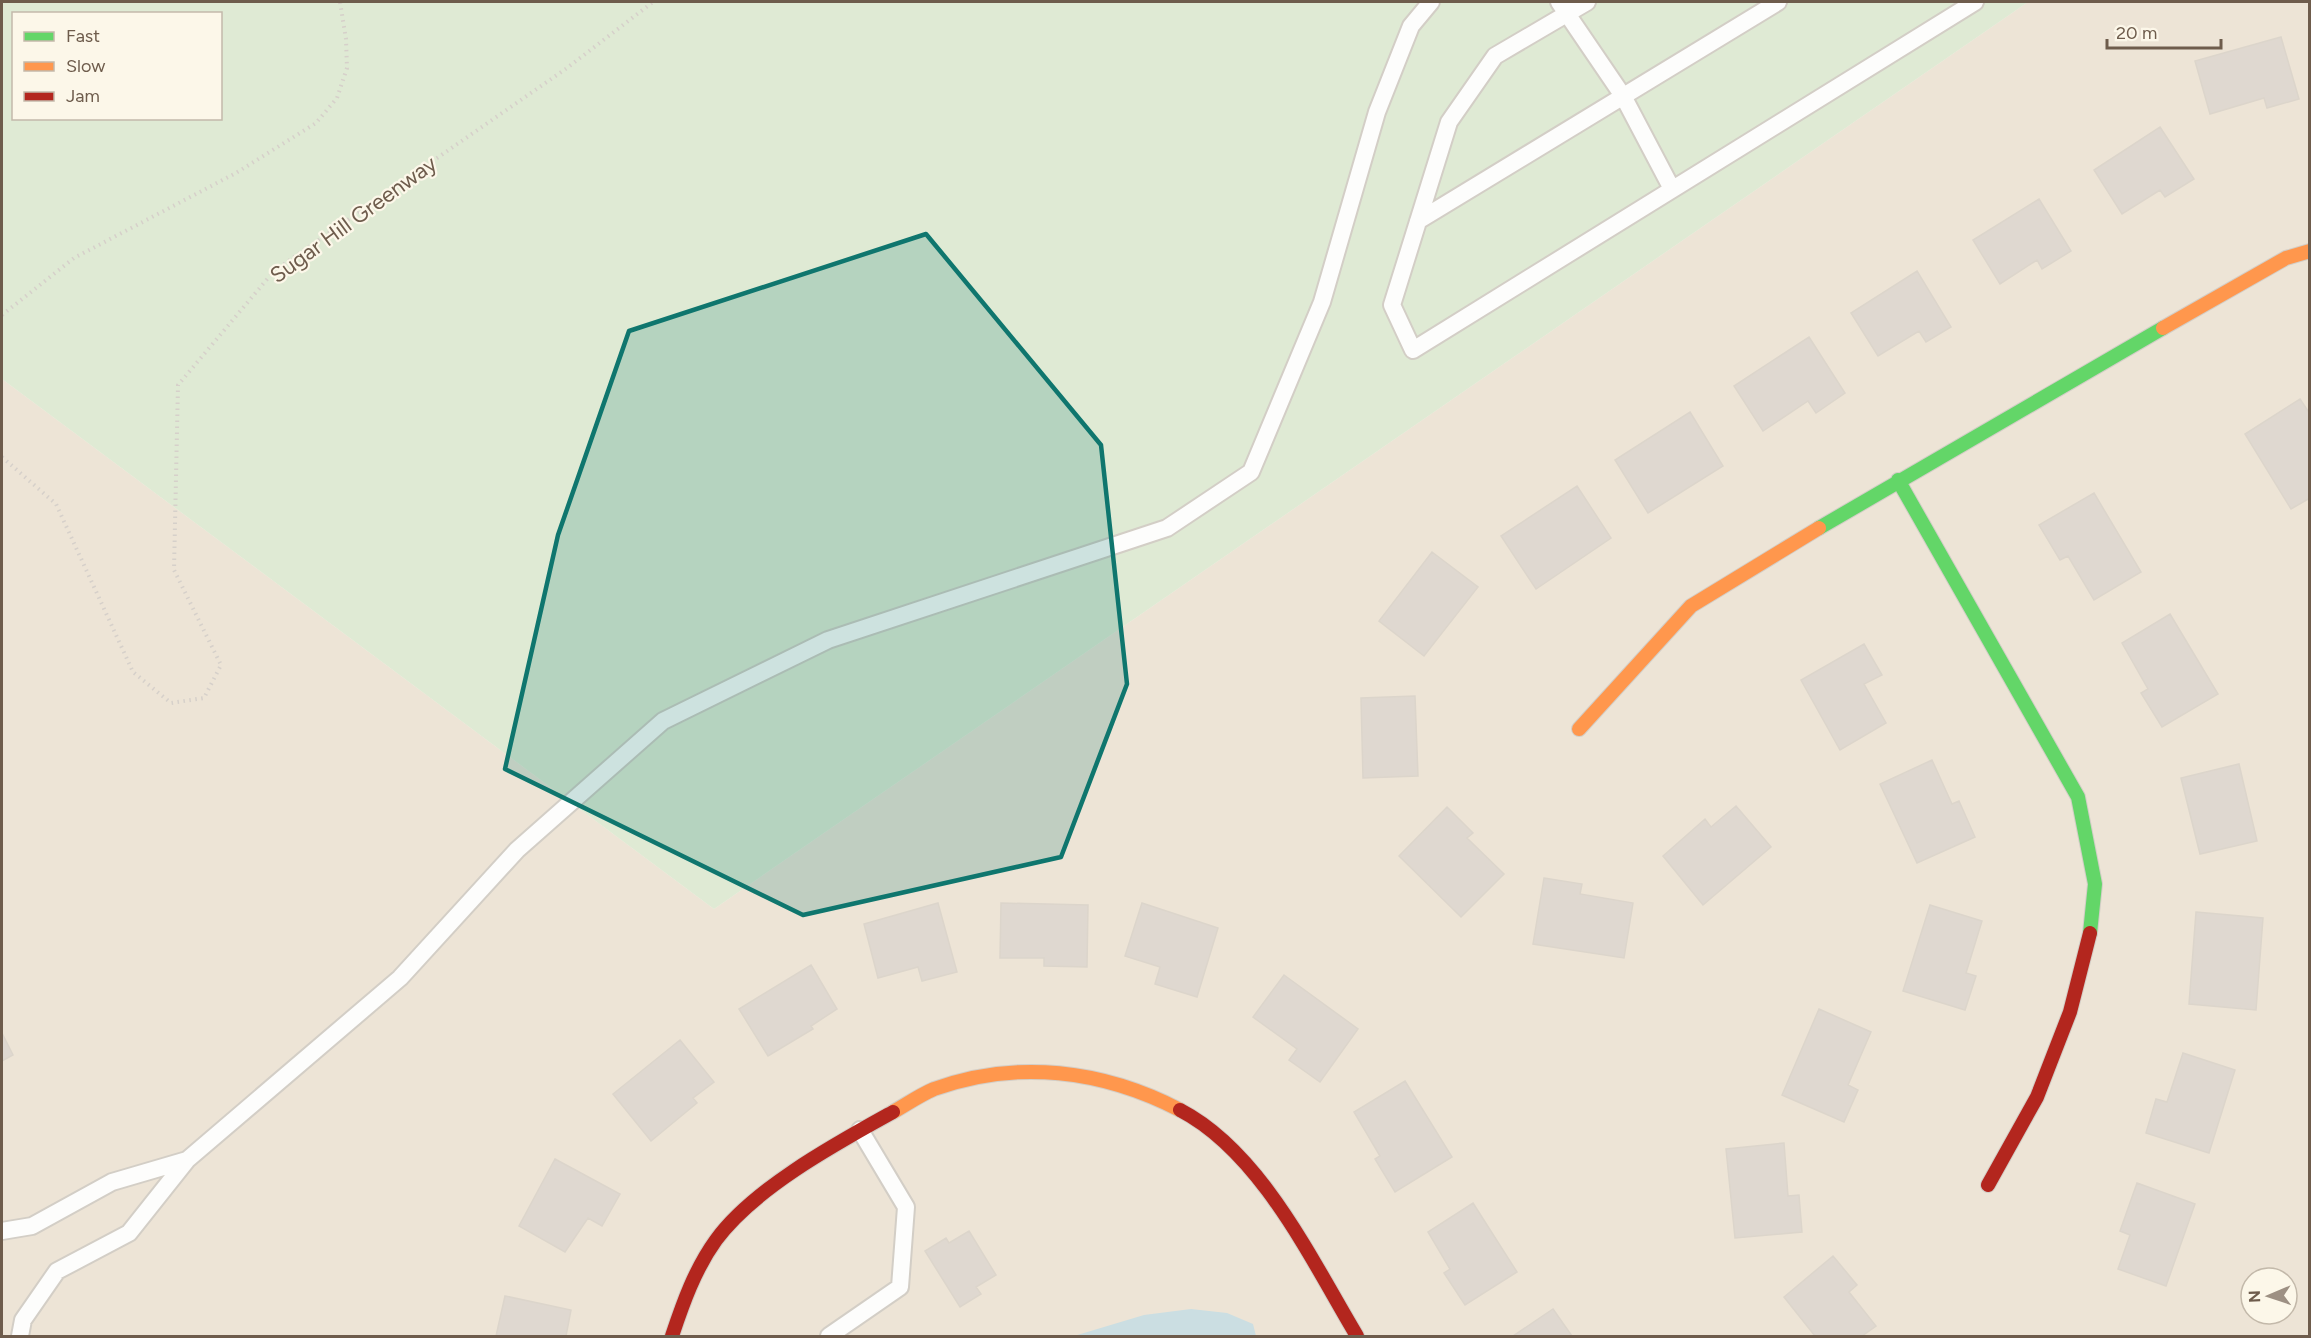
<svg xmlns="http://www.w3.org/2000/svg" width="2311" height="1338" font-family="Figtree,sans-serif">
<rect width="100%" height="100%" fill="#f4f1e8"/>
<path fill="#ede4d6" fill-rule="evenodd" d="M 2028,2 L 2309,2 L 2309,1336 L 2,1336 L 2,379 L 714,909 ZM 2251,1278 L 2287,1278 L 2287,1314 L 2251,1314 Z"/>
<path fill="#dfead4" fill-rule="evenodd" d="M 2,2 L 2028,2 L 714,909 L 2,379 ZM 14,14 L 220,14 L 220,118 L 14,118 Z"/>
<path fill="#cbdee2" d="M 1191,1309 L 1227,1313 L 1253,1324 L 1256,1336 L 1074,1336 L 1144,1315 Z"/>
<path fill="#dfd8d0" stroke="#dcd5cb" stroke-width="1.5" d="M 2281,37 L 2299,99 L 2267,108 L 2264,98 L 2210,114 L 2195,61 Z
M 2160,127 L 2194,179 L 2165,197 L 2160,190 L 2122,214 L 2094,170 Z
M 2039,199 L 2071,251 L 2042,269 L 2037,260 L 2000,284 L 1973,240 Z
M 1917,271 L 1951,327 L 1926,342 L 1919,331 L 1878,356 L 1851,313 Z
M 1809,337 L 1845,393 L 1816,413 L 1808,401 L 1763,431 L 1734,386 Z
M 2300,399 L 2310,414 L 2310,498 L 2291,509 L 2245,434 Z
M 1690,412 L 1723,466 L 1648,513 L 1615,460 Z
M 1577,486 L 1611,538 L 1536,589 L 1501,536 Z
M 2094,493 L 2141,572 L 2094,600 L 2068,556 L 2060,560 L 2039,525 Z
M 1432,552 L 1478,587 L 1424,656 L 1379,621 Z
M 2170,614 L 2218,694 L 2162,727 L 2141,693 L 2148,689 L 2122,643 Z
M 1864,644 L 1882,675 L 1864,684 L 1886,723 L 1840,750 L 1801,680 Z
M 1415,696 L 1418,776 L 1363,778 L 1361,698 Z
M 1932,760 L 1952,804 L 1959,801 L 1975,837 L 1917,863 L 1880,784 Z
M 2239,764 L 2257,841 L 2200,854 L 2181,778 Z
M 1736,806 L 1771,847 L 1703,905 L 1663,856 L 1705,819 L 1711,827 Z
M 1447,807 L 1473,833 L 1467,838 L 1504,874 L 1461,917 L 1399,856 Z
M 1544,878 L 1582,884 L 1580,894 L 1633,903 L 1624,958 L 1533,944 Z
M 938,903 L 957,972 L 922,981 L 918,967 L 878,978 L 864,924 Z
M 1001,903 L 1088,905 L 1087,967 L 1044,966 L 1044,958 L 1000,958 Z
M 1142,903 L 1218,928 L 1197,997 L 1155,984 L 1160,967 L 1125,956 Z
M 1930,905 L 1982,921 L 1966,973 L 1976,976 L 1965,1010 L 1903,991 Z
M 2196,912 L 2263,918 L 2256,1010 L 2189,1004 Z
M 811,965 L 837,1009 L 811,1026 L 813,1029 L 768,1056 L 739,1009 Z
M 1284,975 L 1358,1029 L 1320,1082 L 1289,1060 L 1297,1049 L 1253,1017 Z
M 1819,1009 L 1871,1032 L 1848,1085 L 1858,1090 L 1844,1122 L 1782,1095 Z
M 2,1033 L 13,1055 L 2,1061 Z
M 680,1040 L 714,1082 L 693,1098 L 697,1103 L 651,1141 L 613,1094 Z
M 2183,1053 L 2235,1070 L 2209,1153 L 2146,1133 L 2156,1099 L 2167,1102 Z
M 1405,1081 L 1452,1157 L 1395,1192 L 1375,1159 L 1380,1156 L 1354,1112 Z
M 1784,1143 L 1788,1196 L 1799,1195 L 1802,1232 L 1735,1238 L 1726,1149 Z
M 555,1159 L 620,1194 L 602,1226 L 588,1218 L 565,1252 L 519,1226 Z
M 2137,1183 L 2195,1204 L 2166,1286 L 2118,1269 L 2130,1235 L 2120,1231 Z
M 1473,1203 L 1517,1272 L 1465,1305 L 1444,1273 L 1450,1269 L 1428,1232 Z
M 969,1231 L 996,1275 L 976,1287 L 981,1294 L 960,1307 L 925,1251 L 946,1238 L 949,1243 Z
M 1833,1256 L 1857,1285 L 1849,1292 L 1876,1326 L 1862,1336 L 1815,1336 L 1784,1297 Z
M 505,1296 L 571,1310 L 566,1336 L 496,1336 Z
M 1553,1309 L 1572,1336 L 1513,1336 Z"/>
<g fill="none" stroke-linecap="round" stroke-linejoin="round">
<defs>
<path id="lane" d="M 1559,2 L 1623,96 L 1672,189
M 1587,2 L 1495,56 L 1449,122 L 1392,305 L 1413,350 L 1975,2
M 1418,221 L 1778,2
M 2,1231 L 32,1226 L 112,1182 L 187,1160
M 20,1336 L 23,1320 L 57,1271 L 129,1233 L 187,1160 L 400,978 L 517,850 L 663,721 L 828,640 L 1167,528 L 1251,472 L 1322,302 L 1377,112 L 1411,26 L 1431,2
M 829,1336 L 900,1287 L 906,1207 L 860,1130"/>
<path id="fast" d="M 1898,480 L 2078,797 L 2095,884 L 2090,933
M 1819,528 L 2163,328"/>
<path id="slow" d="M 2163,328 L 2286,258 L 2310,251
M 1579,729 L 1691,606 L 1819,528
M 893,1112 C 907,1104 920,1095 934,1089 C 1017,1059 1103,1070 1180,1110"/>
<path id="jam" d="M 1180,1110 C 1261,1152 1312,1261 1357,1336
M 1988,1185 L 2037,1097 L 2070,1012 L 2090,933
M 672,1336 C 683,1303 695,1269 716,1240 C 754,1188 837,1143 893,1112"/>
</defs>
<use href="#lane" stroke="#d3cec6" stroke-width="20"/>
<use href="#fast" stroke="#d3cec7" stroke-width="16"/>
<use href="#slow" stroke="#d3cec7" stroke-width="16"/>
<use href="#jam" stroke="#d3cec7" stroke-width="16"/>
<path stroke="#d6d0ca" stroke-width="4" stroke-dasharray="1.5 4.5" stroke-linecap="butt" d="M 2,315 L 74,258 L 236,173 L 316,123 L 337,98 L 347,68 L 346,39 L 340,2
M 2,457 L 56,504 L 133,672 L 171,703 L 204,698 L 221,665 L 174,570 L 178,385 L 274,271 L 567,68 L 653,2"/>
<use href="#lane" stroke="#fdfdfc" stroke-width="16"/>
<use href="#fast" stroke="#63d668" stroke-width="14"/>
<use href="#slow" stroke="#ff974d" stroke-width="14"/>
<use href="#jam" stroke="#b3261e" stroke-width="14"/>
</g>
<path fill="#0f766e" fill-opacity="0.2" stroke="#0f766e" stroke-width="4.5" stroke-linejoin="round" d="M 926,234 L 1101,445 L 1127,684 L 1061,857 L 803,915 L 505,769 L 558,535 L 629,331 Z"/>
<g text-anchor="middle" stroke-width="4.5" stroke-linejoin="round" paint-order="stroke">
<g font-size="22" fill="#6e5c4c" stroke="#fcf7e9">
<text transform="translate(353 219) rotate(-36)" y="8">Sugar Hill Greenway</text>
</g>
</g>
<rect width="2311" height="1338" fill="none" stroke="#6e5c4c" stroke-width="6"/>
<rect x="12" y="12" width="210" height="108" fill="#fcf7e9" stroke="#c3b9aa" stroke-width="1.5"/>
<rect x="24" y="32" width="30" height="9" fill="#63d668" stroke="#c3b9aa" stroke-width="1.5"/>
<text x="66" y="42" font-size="18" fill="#6e5c4c">Fast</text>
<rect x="24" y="62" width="30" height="9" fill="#ff974d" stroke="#c3b9aa" stroke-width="1.5"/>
<text x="66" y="72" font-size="18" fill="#6e5c4c">Slow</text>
<rect x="24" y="92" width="30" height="9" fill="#b3261e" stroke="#c3b9aa" stroke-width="1.5"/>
<text x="66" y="102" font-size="18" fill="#6e5c4c">Jam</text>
<g transform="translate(2269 1296) rotate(268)"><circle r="28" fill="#fcf7e9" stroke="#c3b9aa" stroke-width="1.5"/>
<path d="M0-4.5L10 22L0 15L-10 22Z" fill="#9d9083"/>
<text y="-9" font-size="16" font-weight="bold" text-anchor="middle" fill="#6e5c4c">N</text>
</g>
<path d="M2107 39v9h114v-9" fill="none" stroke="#6e5c4c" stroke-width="3"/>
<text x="2116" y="39" font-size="18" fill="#6e5c4c" stroke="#fcf7e9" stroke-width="4.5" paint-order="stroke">20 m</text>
</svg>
